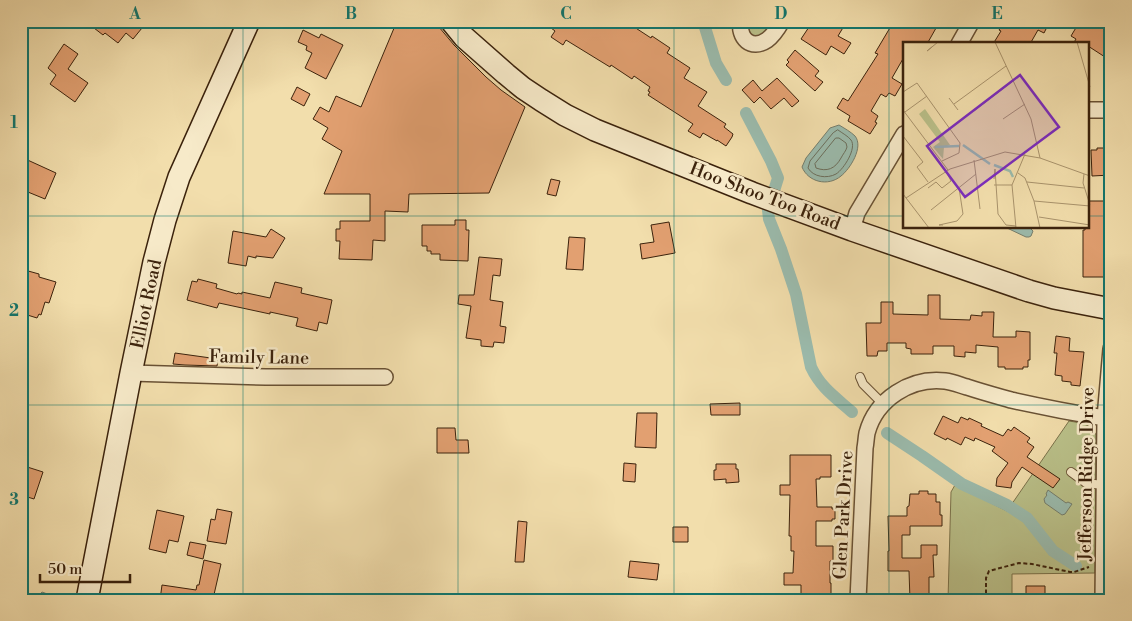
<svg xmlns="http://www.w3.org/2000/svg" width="1132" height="621" font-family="'Libre Bodoni',serif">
<rect width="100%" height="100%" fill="#f2deac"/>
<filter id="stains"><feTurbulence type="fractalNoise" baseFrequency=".004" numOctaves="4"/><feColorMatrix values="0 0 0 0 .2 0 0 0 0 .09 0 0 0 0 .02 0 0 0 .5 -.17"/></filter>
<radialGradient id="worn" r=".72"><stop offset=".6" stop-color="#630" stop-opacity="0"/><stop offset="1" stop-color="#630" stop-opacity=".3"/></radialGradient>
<path fill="#bac18a" stroke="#7a724b" d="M 748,21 L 773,21 C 767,33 758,43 747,31 Z
M 1069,421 C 1080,423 1091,423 1096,435 L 1095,573 L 1012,574 L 1012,600 L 948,600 L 951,492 L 955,485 L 1007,511 Z"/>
<path fill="#9bbcae" stroke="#757e6d" d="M 839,125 C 844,128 851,132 855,136 C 864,147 850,169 841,176 C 828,187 808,182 802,167 L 806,158 L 830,128 Z
M 1007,228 L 1030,228 L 1033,231 L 1031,236 L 1029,237 L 1026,237 Z
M 1048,490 L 1066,503 L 1068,502 L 1072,504 L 1065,514 L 1062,515 L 1045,503 L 1044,499 L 1047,495 L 1046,494 Z
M 42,592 L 50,595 L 54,600 L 34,600 Z"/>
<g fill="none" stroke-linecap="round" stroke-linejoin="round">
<path stroke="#6b6f5d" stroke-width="1" d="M 838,130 C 842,133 848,136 851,140 C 857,148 844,169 836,174 C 827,179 813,177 808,168 L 810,161 L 833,133 Z
M 836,138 L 839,138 L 846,143 L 847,147 C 846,151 843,154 841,158 C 835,169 827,172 816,168 L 815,164 Z"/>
<path stroke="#9bbcae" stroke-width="12" d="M 703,21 L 716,63 L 726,80
M 746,113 L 771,161 L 778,178 L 768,210 L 769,219 L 781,249 L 796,294 L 811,367 C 821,388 835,397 852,412
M 887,433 L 922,456 L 962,484 L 1007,505 L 1027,518 L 1053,551 L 1076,566"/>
</g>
<path fill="#e2a071" stroke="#3b220c" d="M 99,21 L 133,21 L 142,28 L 133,39 L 126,33 L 118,43 L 105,33 L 103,35 L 94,28 Z
M 397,21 L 434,21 L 454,45 L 486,77 L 501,90 L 525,107 L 489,193 L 409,194 L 408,212 L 385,211 L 385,241 L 373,240 L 372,260 L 339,259 L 340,241 L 336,241 L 336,229 L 340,229 L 340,221 L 370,221 L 370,194 L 324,194 L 342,151 L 322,139 L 328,128 L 313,119 L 320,107 L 329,112 L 336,96 L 361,107 Z
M 542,21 L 625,21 L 651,38 L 652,36 L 670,48 L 667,53 L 690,68 L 684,78 L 707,92 L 698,106 L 726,124 L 724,127 L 733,134 L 732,137 L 726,146 L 717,140 L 717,141 L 703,133 L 700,138 L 688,131 L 693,124 L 648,95 L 650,92 L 648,91 L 650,87 L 634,76 L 632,79 L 611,65 L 610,67 L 566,40 L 563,45 L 551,37 L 555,31 Z
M 813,21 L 847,21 L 838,36 L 851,43 L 844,54 L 831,46 L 826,55 L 801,39 Z
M 894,21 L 940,21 L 927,44 L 904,44 L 904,57 L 892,78 L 902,84 L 895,96 L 889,93 L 886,97 L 881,94 L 871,111 L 878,116 L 875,122 L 877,123 L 870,134 L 848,121 L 850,116 L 837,108 L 843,98 L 848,101 L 878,54 L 875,53 Z
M 1005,21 L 1050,21 L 1044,33 L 1038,30 L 1030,44 L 993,44 L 1001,31 L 999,30 Z
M 1080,21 L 1111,21 L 1111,47 L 1105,57 L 1088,46 L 1088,44 L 1073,44 L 1076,39 L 1071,36 Z
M 303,30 L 319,38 L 321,34 L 343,45 L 326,79 L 305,68 L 312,53 L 306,50 L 307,46 L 298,42 Z
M 64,44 L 78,54 L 68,69 L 88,83 L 75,102 L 50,84 L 56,75 L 48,68 Z
M 795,50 L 819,71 L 815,76 L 823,82 L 815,91 L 786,65 L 789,62 L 787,60 Z
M 777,78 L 799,101 L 792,107 L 784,98 L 771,109 L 760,97 L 754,103 L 742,90 L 753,80 L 762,91 Z
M 297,87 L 310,94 L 304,106 L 291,99 Z
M 1097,148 L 1111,148 L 1111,175 L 1092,176 L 1091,150 L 1097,150 Z
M 21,157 L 56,173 L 45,199 L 23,190 L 28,177 L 21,174 Z
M 551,179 L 560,181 L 556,196 L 547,194 Z
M 1088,201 L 1111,201 L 1111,277 L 1083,277 L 1083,230 L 1085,230 L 1085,228 L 1088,228 Z
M 455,220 L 466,220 L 466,230 L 469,230 L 468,261 L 440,260 L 440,254 L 431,254 L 431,251 L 427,251 L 427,246 L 422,246 L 422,225 L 455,225 Z
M 669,222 L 675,253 L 642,259 L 640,244 L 654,242 L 651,225 Z
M 271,229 L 285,238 L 273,258 L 256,256 L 256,258 L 248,256 L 246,266 L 228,263 L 233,231 L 266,237 Z
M 569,237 L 585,238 L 583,270 L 566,269 Z
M 479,257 L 502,259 L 500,276 L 493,275 L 490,300 L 503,302 L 500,326 L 506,327 L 504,343 L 494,342 L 493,347 L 481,346 L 481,340 L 466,338 L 471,306 L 458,304 L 459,295 L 474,295 Z
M 21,269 L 39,274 L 39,277 L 56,282 L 49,303 L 45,302 L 41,315 L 39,314 L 37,318 L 21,313 L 21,293 L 24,285 L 21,284 Z
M 198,279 L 217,284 L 216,288 L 237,294 L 238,293 L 242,294 L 242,292 L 270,298 L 275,282 L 302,288 L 301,293 L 332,300 L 327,324 L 319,322 L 317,331 L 296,326 L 298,318 L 270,312 L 270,314 L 219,303 L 217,308 L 187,300 L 192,281 L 197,282 Z
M 928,295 L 940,295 L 940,319 L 970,320 L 971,315 L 982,316 L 982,312 L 994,312 L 993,337 L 1016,337 L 1016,331 L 1030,332 L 1030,360 L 1028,360 L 1028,367 L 1023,367 L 1023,369 L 1005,369 L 1005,367 L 998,367 L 998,347 L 976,345 L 976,353 L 965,352 L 965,357 L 954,356 L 954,346 L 933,346 L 933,354 L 911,354 L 911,349 L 906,348 L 906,343 L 887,343 L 887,351 L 878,351 L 877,356 L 867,356 L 866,323 L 881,323 L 881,302 L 893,302 L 893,314 L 928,315 Z
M 1056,336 L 1070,338 L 1069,351 L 1084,352 L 1080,386 L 1071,385 L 1071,382 L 1062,381 L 1062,376 L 1055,375 L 1057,353 L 1054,353 Z
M 175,353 L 218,359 L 217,366 L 185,365 L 173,364 Z
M 740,403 L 740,415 L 711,415 L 710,404 Z
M 637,413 L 657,413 L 656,448 L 635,447 Z
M 943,416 L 958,423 L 961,417 L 968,420 L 969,418 L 982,424 L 981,426 L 1003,436 L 1008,429 L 1011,431 L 1014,427 L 1030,438 L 1027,442 L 1034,447 L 1027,457 L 1060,479 L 1053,488 L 1022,467 L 1012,482 L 1011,488 L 996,486 L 997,478 L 1008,463 L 992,451 L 995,447 L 975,438 L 974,441 L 965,437 L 961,445 L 947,438 L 946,440 L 934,434 Z
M 437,428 L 455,428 L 456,440 L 468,440 L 469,453 L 437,453 Z
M 790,455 L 831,455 L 831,477 L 820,477 L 820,479 L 816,479 L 817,507 L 832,507 L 832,509 L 835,509 L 835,519 L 832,519 L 832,521 L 816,521 L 816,546 L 833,546 L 833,561 L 830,561 L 830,583 L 831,583 L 831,600 L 801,600 L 801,585 L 784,585 L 784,573 L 793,573 L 794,551 L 791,551 L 791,536 L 789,536 L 790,495 L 780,495 L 780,485 L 790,485 Z
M 624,463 L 636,464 L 635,482 L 623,481 Z
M 716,464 L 736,464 L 736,469 L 738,469 L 739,482 L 726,483 L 726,479 L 714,480 L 714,470 L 716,470 Z
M 21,465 L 43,472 L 34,499 L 21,495 Z
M 919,491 L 928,491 L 928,494 L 936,494 L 936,502 L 940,502 L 940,515 L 942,515 L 942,526 L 910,526 L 910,535 L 902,535 L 902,558 L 921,558 L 921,545 L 937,545 L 937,555 L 933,555 L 934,577 L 929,577 L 929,600 L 910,600 L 909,571 L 888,571 L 888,551 L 889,551 L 888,516 L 907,516 L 907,507 L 909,506 L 910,494 L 919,494 Z
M 217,509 L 232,512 L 226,544 L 207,541 L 211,519 L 215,520 Z
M 157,510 L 184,516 L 178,542 L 169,540 L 166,553 L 149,549 Z
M 518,521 L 527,522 L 524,562 L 515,562 Z
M 673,527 L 688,527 L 688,542 L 673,542 Z
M 190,542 L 206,545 L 203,559 L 187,555 Z
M 204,560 L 221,564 L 213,599 L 207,598 L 206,600 L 160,600 L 162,585 L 196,590 L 197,585 L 199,585 Z
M 630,561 L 659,564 L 657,580 L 628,577 Z
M 1026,586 L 1045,586 L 1045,600 L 1026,600 Z"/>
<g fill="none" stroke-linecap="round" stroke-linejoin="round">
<defs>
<path id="lane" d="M 860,377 L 863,384 L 883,404
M 1071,472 L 1086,483 L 1103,485"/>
<path id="street" d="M 741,21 C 738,38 751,51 767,40 C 774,35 778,28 782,21
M 959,44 L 972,21
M 1088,110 L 1111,110
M 852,230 L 857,213 L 904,134
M 131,373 L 266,377 L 385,377
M 858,600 L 865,448 C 866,443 866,438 867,433 C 876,399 911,377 945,381 C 953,382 960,385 967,387 C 982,392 997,396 1011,400 C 1042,407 1073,413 1105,418
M 1103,600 L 1105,418 L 1111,349"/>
<path id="secondary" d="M 451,21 L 464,37 L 506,74 L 523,88 L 541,100 L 565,115 L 595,130 L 752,193 L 852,230 L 1029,291 L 1054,298 L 1111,309
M 87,600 L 131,373 L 154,262 L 165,220 L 179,177 L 249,21"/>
</defs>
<use href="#lane" stroke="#695134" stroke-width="10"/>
<use href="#street" stroke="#695134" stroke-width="18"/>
<use href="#secondary" stroke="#3b220c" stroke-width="24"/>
<path stroke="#3b220c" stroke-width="2" stroke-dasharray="4 2.5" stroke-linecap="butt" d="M 986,600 L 986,578 L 989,571 L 1019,563 L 1032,564 L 1070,572 L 1074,572 L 1089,567"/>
<use href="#lane" stroke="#f7eac9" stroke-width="8"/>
<use href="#street" stroke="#f7eac9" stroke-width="15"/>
<use href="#secondary" stroke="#f7eac9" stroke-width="21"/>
</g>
<path fill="none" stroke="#0f766e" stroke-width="1" stroke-opacity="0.55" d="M 243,21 L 243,600M 458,21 L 458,600M 674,21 L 674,600M 889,21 L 889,600M 21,216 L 904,216M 1088,216 L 1111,216M 21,405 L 1111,405"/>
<g text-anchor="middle" stroke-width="5" stroke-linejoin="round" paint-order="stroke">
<g font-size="18" fill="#3b220c" stroke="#f7eac9">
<text transform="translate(765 196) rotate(21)" y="6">Hoo Shoo Too Road</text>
<text transform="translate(146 304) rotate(-78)" y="6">Elliot Road</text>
<text transform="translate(259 357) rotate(1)" y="6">Family Lane</text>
<text transform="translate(1086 474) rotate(-89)" y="6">Jefferson Ridge Drive</text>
<text transform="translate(843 515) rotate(-87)" y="6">Glen Park Drive</text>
</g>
</g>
<g transform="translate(903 42)">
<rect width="186" height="186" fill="#f2deac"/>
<path d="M 22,67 L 47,103 L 41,105 L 40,117 L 30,105 L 37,100 L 16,72 Z" fill="#bac18a"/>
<path fill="none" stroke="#9bbcae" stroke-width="2.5" d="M 60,103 L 87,122M 32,105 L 56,104M 91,123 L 107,129 L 110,135"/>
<path fill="none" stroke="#a9936c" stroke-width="1" d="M 92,0 L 128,77 L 137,116M 174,0 L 187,45M 29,5 L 24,9 L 35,0M 0,50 L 14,41 L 57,101 L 56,111 L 39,119M 46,56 L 55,68M 51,62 L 103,24M 0,68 L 45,128M 71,69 L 110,39M 2,70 L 24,54M 100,77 L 122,62M 0,94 L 20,120 L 14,125 L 25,140M 71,118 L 77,167M 115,131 L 122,136 L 131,159 L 137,186M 181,132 L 180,141 L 187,163M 91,137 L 92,127 L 95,172 L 103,183 L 113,184M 124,140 L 181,146M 91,143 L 109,143M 25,146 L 33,140 L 39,146 L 48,139 L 43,129M 0,152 L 26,186M 3,156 L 47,127 L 102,110 L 137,116 L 187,134M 131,159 L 187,164M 28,168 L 73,132M 136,175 L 187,183M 40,183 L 36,183 L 54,179 L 60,172 L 56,146M 113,186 L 109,143 L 122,112"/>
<path fill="#7b2cbf" fill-opacity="0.15" stroke="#7b2cbf" stroke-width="2.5" d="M 117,33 L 156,85 L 62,155 L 24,104 Z"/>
<rect width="186" height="186" fill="none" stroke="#3b220c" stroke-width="2.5"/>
</g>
<rect width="1132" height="621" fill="none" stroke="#f2deac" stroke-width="55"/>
<path d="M40 574v8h90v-8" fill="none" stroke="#3b220c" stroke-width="2.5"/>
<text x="48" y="574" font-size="15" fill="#3b220c" stroke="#f7eac9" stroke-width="4" paint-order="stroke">50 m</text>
<rect x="28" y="28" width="1076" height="566" fill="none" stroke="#0f766e" stroke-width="2"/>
<g font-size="16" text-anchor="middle" font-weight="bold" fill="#0f766e">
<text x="135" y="19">A</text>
<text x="351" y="19">B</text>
<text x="566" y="19">C</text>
<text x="781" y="19">D</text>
<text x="997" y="19">E</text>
<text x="14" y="128">1</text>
<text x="14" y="316">2</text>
<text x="14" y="505">3</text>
</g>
<rect width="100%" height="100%" filter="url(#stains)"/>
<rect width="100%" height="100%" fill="url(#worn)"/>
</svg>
